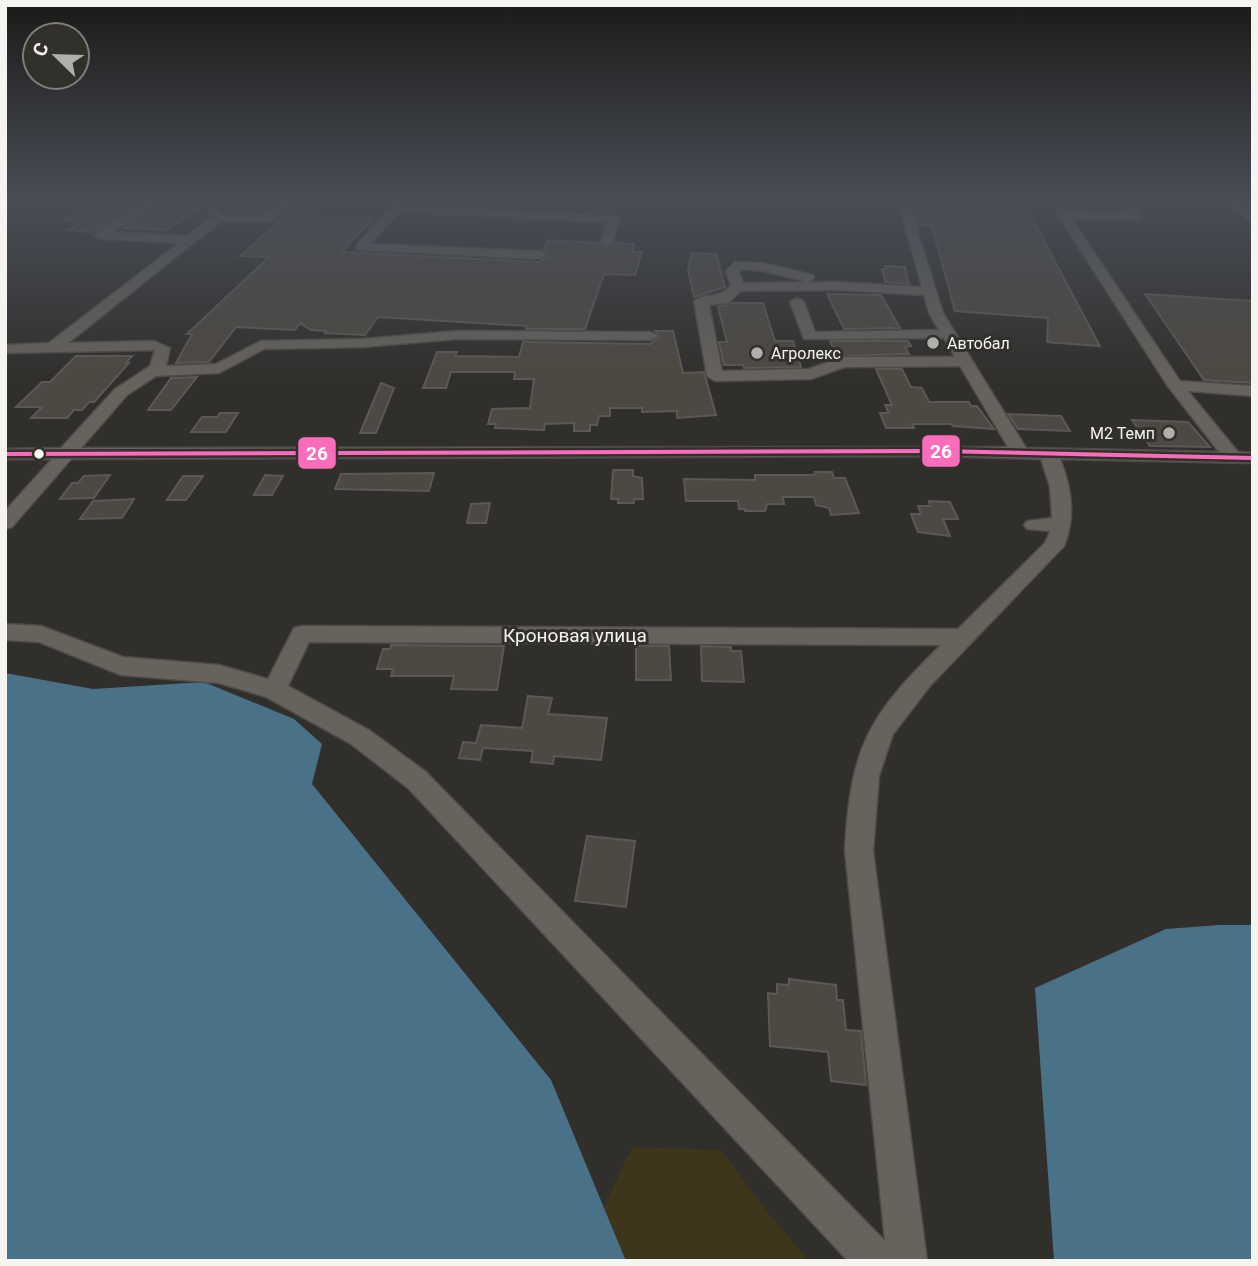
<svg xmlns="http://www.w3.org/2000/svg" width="1258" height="1266" font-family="Roboto,sans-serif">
<rect width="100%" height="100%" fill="#312f2c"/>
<path fill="#3e361a" d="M 632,1147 L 721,1150 L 765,1209 L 809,1261 L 626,1261 L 604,1207 Z"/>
<path fill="#497288" d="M 5,673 L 93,689 L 204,682 L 294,719 L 322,744 L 312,784 L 551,1080 L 626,1261 L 5,1261 Z
M 1219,925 L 1253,925 L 1253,1261 L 1054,1261 L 1035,988 L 1166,929 Z"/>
<path fill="#4d4841" stroke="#5b5957" stroke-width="2" d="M 911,201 L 1023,201 L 1100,346 L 1047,342 L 1048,318 L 955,311 L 934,234 L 931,226 L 918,225 Z
M 162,205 L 198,209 L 167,230 L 124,228 Z
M 88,207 L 129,209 L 94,232 L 68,230 L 83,221 L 64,220 Z
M 287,215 L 373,218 L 342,252 L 540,262 L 548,256 L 543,250 L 548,240 L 598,243 L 605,249 L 615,243 L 634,244 L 632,252 L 642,252 L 635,275 L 604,274 L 585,329 L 526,329 L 527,326 L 378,317 L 365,335 L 325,333 L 326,331 L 311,330 L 300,323 L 295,330 L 236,327 L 209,362 L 176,363 L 192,334 L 187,334 L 269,257 L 240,256 Z
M 691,253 L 716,254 L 725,287 L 694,297 L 688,270 Z
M 885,266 L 905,267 L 909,284 L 885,282 L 882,269 L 886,269 Z
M 827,294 L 881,295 L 900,328 L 844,329 Z
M 1145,294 L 1253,301 L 1253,383 L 1204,380 Z
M 732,303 L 763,303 L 775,341 L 793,341 L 801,367 L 744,368 L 743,365 L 724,365 L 719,342 L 727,342 L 718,307 Z
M 655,331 L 673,331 L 683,373 L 704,372 L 716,415 L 677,418 L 677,411 L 642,412 L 642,408 L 610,408 L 610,416 L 599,416 L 597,425 L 590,425 L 590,431 L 574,431 L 574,423 L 545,424 L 544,430 L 495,428 L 496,424 L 488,424 L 492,409 L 530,408 L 534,379 L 514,379 L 515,372 L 451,372 L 446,388 L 423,388 L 437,352 L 457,352 L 455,356 L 519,357 L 523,342 L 650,344 L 660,337 Z
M 830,341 L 908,341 L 911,346 L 905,347 L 909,354 L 837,356 Z
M 76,356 L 132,356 L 126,363 L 129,363 L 94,402 L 89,402 L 82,410 L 74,410 L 67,418 L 31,418 L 42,407 L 16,407 L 42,382 L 50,382 Z
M 876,369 L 902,369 L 911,387 L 922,388 L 929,402 L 969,402 L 971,406 L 977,406 L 994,429 L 953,426 L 951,424 L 912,424 L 914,428 L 886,428 L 880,413 L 889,413 L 885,405 L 892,405 Z
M 197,377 L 171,410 L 148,410 L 171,378 Z
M 381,383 L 394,388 L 376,433 L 360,433 Z
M 220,413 L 238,413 L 226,432 L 191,432 L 202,417 L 217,417 Z
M 1008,414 L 1061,416 L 1070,431 L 1018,429 Z
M 1132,420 L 1188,422 L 1210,447 L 1150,446 Z
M 613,470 L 633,470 L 633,476 L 642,478 L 643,499 L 634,499 L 634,503 L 618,503 L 618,499 L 611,499 Z
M 815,472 L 832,472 L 834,478 L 845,478 L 859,513 L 831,515 L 829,508 L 816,505 L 814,497 L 783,497 L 784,504 L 767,504 L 765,511 L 745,511 L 745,509 L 739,509 L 738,501 L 686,501 L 684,479 L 755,480 L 755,475 L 811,475 L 816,474 Z
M 434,473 L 429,491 L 335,489 L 341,474 Z
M 110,475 L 94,498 L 60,499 L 72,483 L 78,483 L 84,476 Z
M 265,475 L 283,476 L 272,495 L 254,495 Z
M 183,476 L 203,476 L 186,500 L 167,500 Z
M 134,499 L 122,518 L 80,519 L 93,501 Z
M 929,501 L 950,502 L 958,519 L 943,519 L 950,536 L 918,532 L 911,514 L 921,514 L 918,506 L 930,506 Z
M 490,503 L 486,523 L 467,523 L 471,504 Z
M 391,645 L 504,646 L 497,690 L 451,689 L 454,676 L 391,676 L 393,669 L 377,669 L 383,649 L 390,649 Z
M 636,646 L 669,646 L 671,680 L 636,680 Z
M 701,646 L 731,647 L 731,651 L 741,651 L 744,682 L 702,681 Z
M 528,696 L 552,698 L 548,714 L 607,718 L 601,760 L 554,756 L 553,764 L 531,762 L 533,751 L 483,748 L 480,760 L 459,758 L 463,742 L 476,743 L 481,725 L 522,728 Z
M 587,836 L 635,841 L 626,907 L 575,901 Z
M 789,979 L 836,985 L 837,1000 L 843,1000 L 846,1030 L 861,1031 L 866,1085 L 831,1081 L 828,1052 L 770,1046 L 768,993 L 777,994 L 777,984 L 789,985 Z"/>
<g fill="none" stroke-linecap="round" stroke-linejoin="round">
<defs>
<path id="minor" d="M 146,201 L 211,201 L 222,215 L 262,216 L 282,201 L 294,201 L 269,222 L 221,221 L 68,343 L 154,341 L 170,348 L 166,366 L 216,364 L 261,341 L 363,339 L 456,331 L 651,332 L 658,336 L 651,340 L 456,339 L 363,347 L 264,349 L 219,373 L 156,376 L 127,395 L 81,448 L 1008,447 L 960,366 L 845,367 L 811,379 L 715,381 L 707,376 L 694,301 C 706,292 714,301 731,286 L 726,271 L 735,262 L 763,263 L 813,275 L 814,278 L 808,282 L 763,271 L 742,269 L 739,272 L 743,283 L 838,282 L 922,287 L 898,201 L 908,201 L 943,313 L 1026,448 L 1219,452 L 1167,385 L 1049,201 L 1060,201 L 1066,211 L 1127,213 L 1118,201 L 1129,201 L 1142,217 L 1136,220 L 1071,218 L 1180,381 L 1253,386 L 1253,396 L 1188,391 L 1238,452 L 1253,453 L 1253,463 L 1060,459 C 1072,488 1076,517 1064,546 L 930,686 L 893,734 L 879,776 L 873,851 L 927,1261 L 848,1261 L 408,788 L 351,744 L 266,697 L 219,683 L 121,675 L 39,642 L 5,640 L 5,624 L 41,626 L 123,657 L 219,665 L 268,679 L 294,628 L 302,626 L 958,629 L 1045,543 L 1050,531 L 1027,529 L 1024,525 L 1027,521 L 1052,518 L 1050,487 L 1041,459 L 939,456 L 71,459 L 12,527 L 5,529 L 5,511 L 52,459 L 5,459 L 5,449 L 61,448 L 115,389 L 150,366 L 155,350 L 5,353 L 5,345 L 49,343 L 179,243 L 100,239 L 94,235 ZM 159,202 L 205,207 L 212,217 L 187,236 L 112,232 ZM 838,290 L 924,295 L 929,313 L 939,330 L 815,332 L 804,302 L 797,298 L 790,302 L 804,339 L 944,338 L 955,357 L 843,357 L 809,369 L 722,371 L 709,305 L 728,303 L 741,291 ZM 309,642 L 941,645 C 868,716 850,748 845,851 L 885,1241 L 426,772 L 369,730 L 288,686 Z
M 397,201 L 408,201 L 404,206 L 614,216 L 620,219 L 612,243 L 606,247 L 600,243 L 607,222 L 399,212 L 370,244 L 540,251 L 546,255 L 540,259 L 357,250 L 357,244 Z
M 1226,201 L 1238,201 L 1253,214 L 1253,223 Z"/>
</defs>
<use href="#minor" stroke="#4c4b48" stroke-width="3"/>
<use href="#minor" fill="#66625c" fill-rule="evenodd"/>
<defs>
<path id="bus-1" d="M 939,449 L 1253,456 L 1253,460 L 939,453 L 5,456 L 5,452 Z"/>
</defs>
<use href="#bus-1" stroke="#32302b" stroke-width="5"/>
<use href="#bus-1" fill="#fb6dba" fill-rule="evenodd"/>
</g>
<linearGradient id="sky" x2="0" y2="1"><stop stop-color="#1b1a18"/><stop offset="0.53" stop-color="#484d56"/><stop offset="1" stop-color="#484d56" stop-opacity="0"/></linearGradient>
<rect width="1258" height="379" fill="url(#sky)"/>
<g fill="#b1afac" stroke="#32302b" stroke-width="2.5">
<circle cx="933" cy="343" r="7"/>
<circle cx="757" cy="353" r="7"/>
<circle cx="1169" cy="433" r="7"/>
</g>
<circle fill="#f6f4f1" stroke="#32302b" stroke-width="2.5" cx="39" cy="454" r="6"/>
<g text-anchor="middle" stroke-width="6" stroke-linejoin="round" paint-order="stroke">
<g font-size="16" fill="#f6f4f1" stroke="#32302b" text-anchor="start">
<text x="947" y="349">Автобал</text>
<text x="771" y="359">Агролекс</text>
<text x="1155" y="439" text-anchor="end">М2 Темп</text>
</g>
<g font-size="19" fill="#f6f4f1" stroke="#32302b">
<text x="575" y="642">Кроновая улица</text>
</g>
</g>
<g stroke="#32302b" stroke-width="2.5">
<rect x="921" y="434" width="40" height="34" rx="7" fill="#fb6dba"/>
<rect x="297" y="436" width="40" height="34" rx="7" fill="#fb6dba"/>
</g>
<g font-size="19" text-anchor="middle" font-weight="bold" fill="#fff">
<text x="941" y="458">26</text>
<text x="317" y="460">26</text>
</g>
<rect width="1258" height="1266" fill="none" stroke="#f6f4f1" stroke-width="14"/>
<g transform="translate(56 56) rotate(293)"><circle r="33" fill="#32302b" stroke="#807e7a" stroke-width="2"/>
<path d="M0-5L12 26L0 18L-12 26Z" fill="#b1afac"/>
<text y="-10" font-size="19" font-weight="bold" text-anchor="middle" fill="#f6f4f1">С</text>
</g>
</svg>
